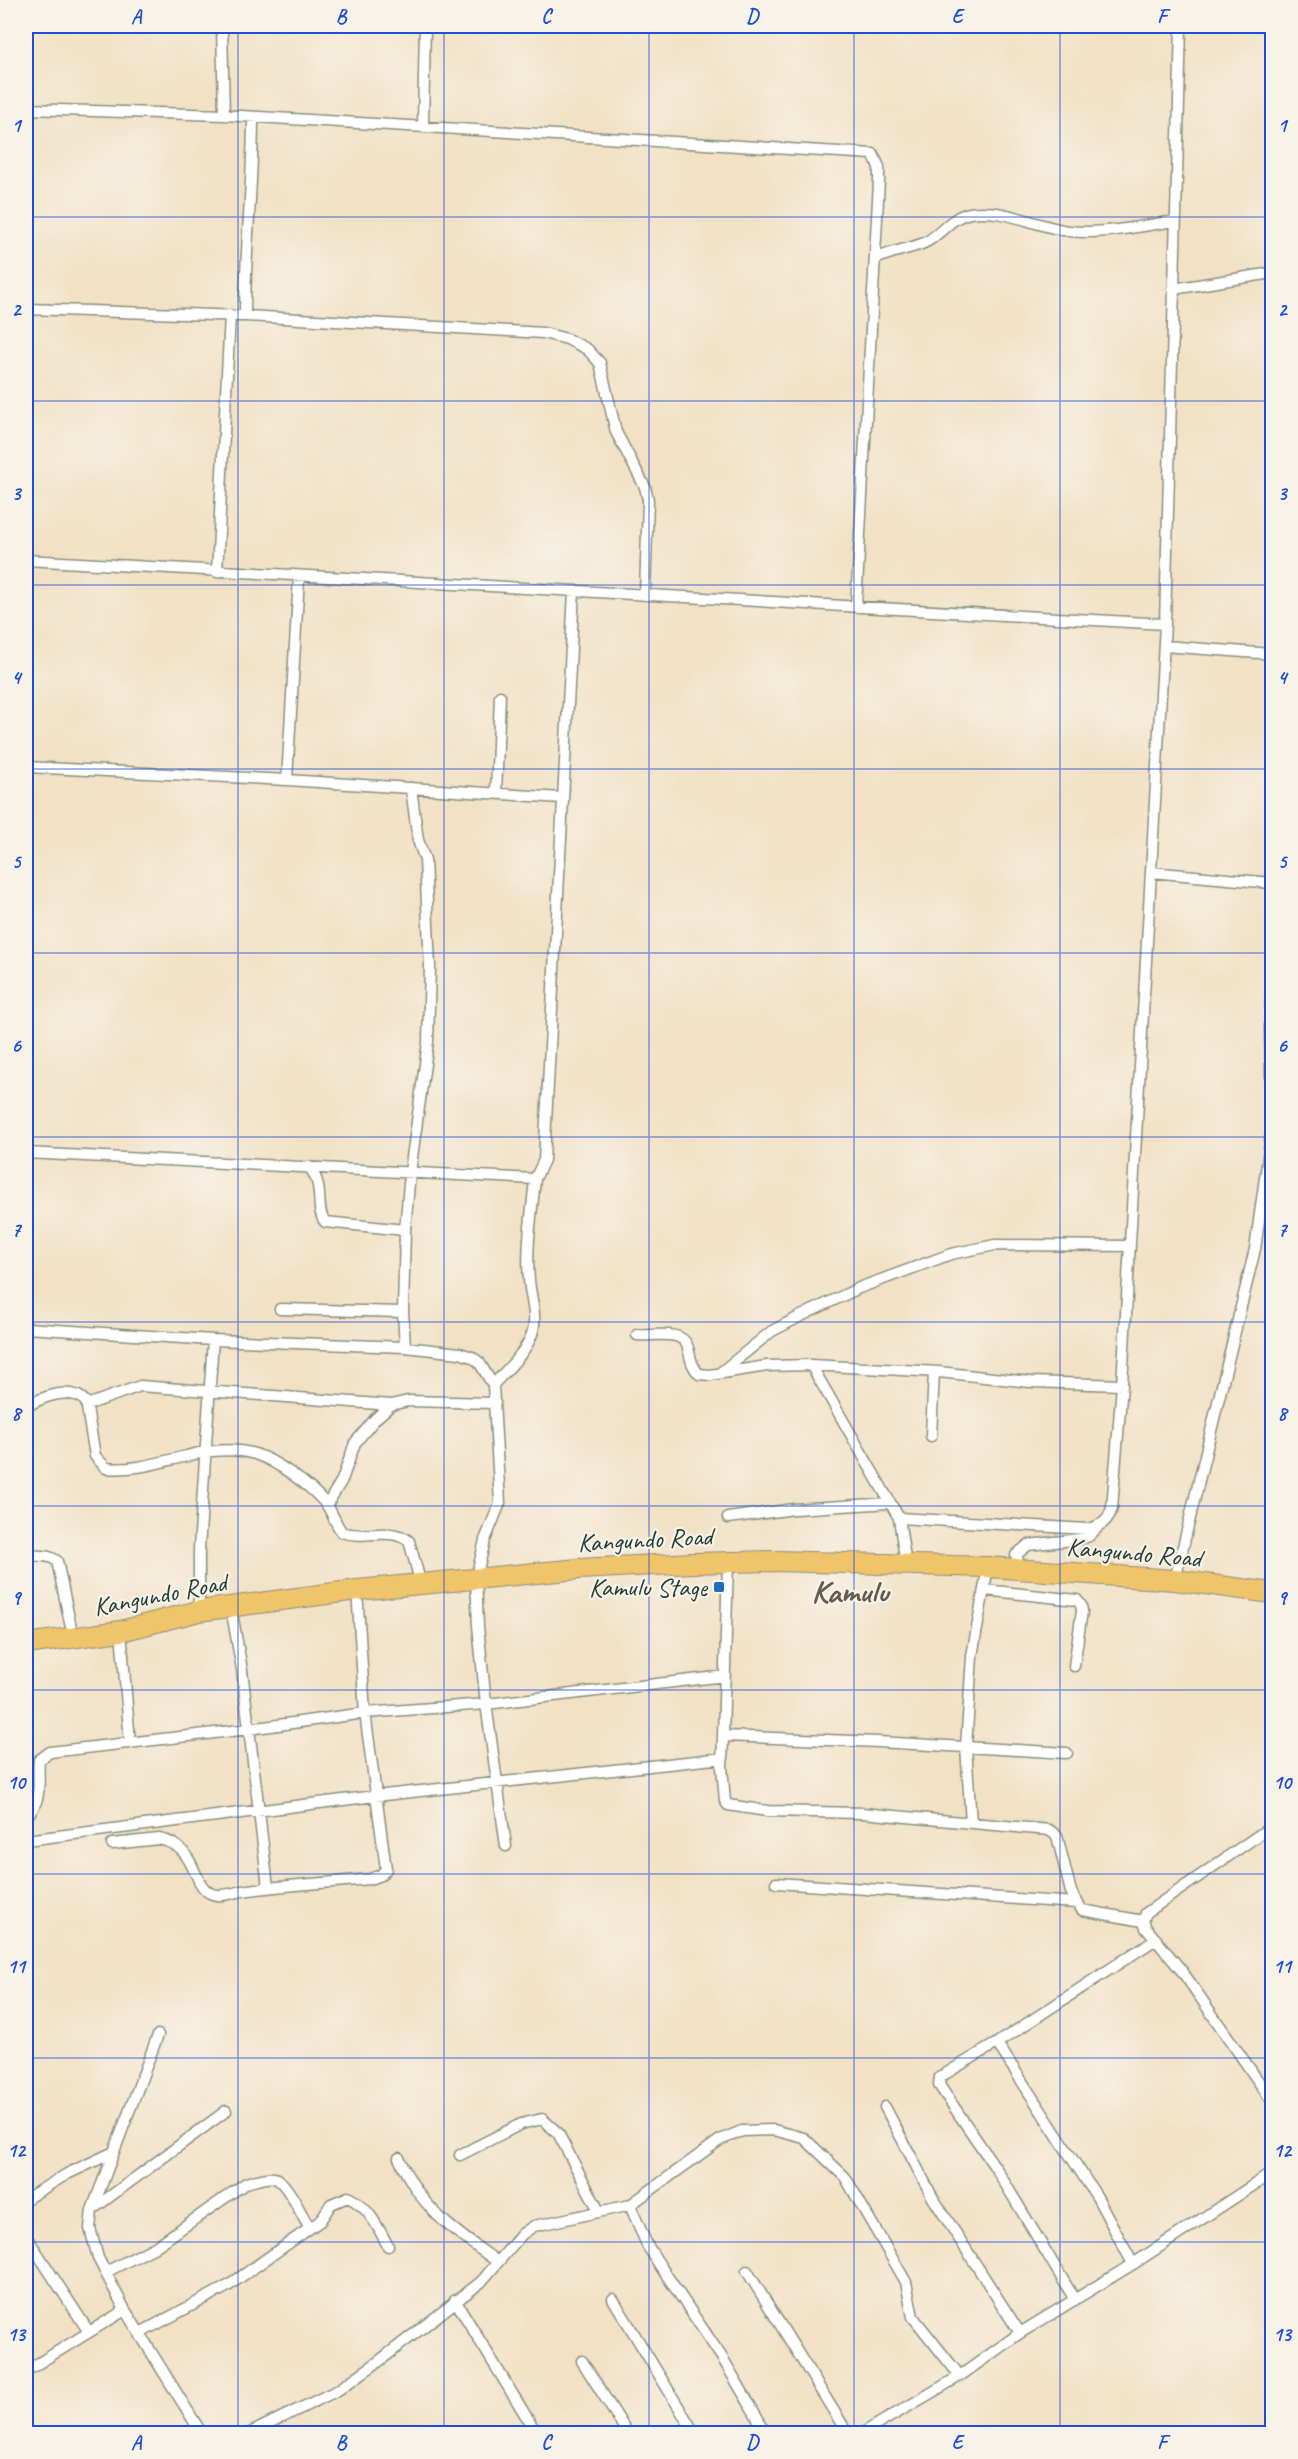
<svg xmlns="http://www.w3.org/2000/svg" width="1298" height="2459" font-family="Caveat,sans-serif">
<rect width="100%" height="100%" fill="#f7f3e8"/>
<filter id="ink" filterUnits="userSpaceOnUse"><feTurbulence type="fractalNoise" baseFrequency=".0167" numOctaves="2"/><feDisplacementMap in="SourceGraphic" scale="12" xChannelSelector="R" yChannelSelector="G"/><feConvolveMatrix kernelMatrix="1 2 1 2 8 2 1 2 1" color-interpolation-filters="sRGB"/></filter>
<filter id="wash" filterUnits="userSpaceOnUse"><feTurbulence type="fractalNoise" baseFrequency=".008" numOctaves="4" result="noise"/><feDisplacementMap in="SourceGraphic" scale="24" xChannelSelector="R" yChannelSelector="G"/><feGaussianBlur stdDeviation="1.35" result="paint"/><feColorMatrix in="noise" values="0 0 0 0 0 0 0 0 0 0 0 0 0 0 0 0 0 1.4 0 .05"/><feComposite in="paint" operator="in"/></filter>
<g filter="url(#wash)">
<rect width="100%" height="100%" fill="#f2e1c5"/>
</g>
<g filter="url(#ink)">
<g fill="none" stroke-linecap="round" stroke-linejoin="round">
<defs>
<path id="street" d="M 222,26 L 224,115
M 26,109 L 224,115 L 873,154 L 879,167 L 879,181 L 856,607
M 423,126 L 425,26
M 876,259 C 891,251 907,250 924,243 C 940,236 951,216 970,213 C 1003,207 1037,227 1069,231 C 1104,235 1140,226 1175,221
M 1173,289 L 1272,273
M 26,309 L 245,316 L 543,333 L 567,339 L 587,349 L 600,363 L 616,432 L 645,487 L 648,500 L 645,595
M 245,316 C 245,249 253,183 253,117
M 26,560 L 1165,624
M 217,572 L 230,315
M 1164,646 L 1272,654
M 26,767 L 287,780 L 562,798
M 287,780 L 299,577
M 411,788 L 418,840 L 425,860 L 430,967 L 428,1042 L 410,1172 L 405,1230 L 403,1312 L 405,1347 L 460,1353 L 472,1357 L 479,1362 L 493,1385 L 500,1503 L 485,1540 L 476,1578 L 478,1626 L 486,1704 L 506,1846
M 496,793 L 500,696
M 1151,872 L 1272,883
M 26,1153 L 535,1179 L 544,1160 L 574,591
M 309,1167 C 326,1187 314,1208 325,1222 L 405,1230
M 280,1309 L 403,1312
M 26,1328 L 213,1340 L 405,1347
M 637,1335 C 652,1337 683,1328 688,1348 C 691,1359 691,1365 699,1374 L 710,1375 L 767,1366 L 811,1365 L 939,1372 L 1030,1382 L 1122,1385
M 811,1365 L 899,1518
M 720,1373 L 772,1331 L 801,1316 L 859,1288 L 951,1254 L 995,1245 L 1128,1246
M 493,1385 C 506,1370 525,1354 532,1334 C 538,1318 530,1296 529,1280 C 526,1247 532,1212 535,1179
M 87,1405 L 140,1386 L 391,1405
M 26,1407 C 42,1397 71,1385 86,1402 L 95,1456 L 106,1468 C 134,1471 160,1462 187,1456 C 207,1450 234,1448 255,1454 C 277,1461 311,1486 326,1504 C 333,1513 335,1524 342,1532 C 363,1540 389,1526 409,1541 L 421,1584
M 931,1436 L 934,1372
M 327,1505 L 342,1480 L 355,1443 L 375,1419 L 391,1405 L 408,1401 L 495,1403
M 728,1518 L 794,1509 L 890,1503
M 26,1556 C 36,1556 48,1554 57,1561 L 73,1637
M 728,1562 L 723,1736 L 879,1742 L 1067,1753
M 906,1565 L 899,1518 L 1087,1529 C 1101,1526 1108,1522 1112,1508 L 1122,1385 L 1165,624 L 1181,26
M 1021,1570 L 1016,1555 L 1028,1545 L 1081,1539 L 1089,1536 L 1097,1528
M 1175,1580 L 1255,1249 L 1272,1128 L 1270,1028 L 1272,976
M 985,1590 L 1077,1600 L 1081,1605 L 1082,1611 L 1074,1666
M 231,1607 L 242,1670 L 268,1887
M 199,1611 L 199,1549 L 213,1340
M 121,1631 L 130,1743
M 723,1736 L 722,1767 L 725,1801 L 728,1805 L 767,1811 L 862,1813 L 1049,1830 L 1057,1836 L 1071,1892 L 1082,1910 L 1143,1921
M 26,1817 C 44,1799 37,1782 39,1760 L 50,1752 L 249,1729 L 365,1713 L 486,1704 L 725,1676
M 971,1823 L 966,1747 L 972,1656 L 988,1567
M 1272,1826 L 1146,1913 L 1143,1921 L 1146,1928 L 1182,1971 L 1272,2101
M 26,1840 L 375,1796 L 723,1758
M 112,1844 L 159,1839 C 197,1846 191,1883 210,1893 C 219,1898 233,1893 242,1891 C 284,1885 328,1883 370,1879 L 381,1875 L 386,1869 L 365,1713 L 357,1590
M 776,1883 L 1076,1903
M 158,2035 L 92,2210 L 90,2228 L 98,2258 L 125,2310 L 202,2434
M 997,2043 L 1097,2197 L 1133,2264
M 885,2107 L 933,2198 L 1020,2333
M 460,2155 L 521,2124 L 542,2119 L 558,2133 L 599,2211
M 399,2158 C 422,2211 453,2230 498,2262
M 26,2199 L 67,2174 L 114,2152
M 630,2205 L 647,2245 L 661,2267 L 723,2359 L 767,2434
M 93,2209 L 226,2111
M 30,2242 L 89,2332
M 747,2271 L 848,2434
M 106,2272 L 155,2247 L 246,2183 C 254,2181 267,2176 275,2178 C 287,2182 302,2216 309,2227
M 613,2299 L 695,2434
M 455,2300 L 537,2434
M 1075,2300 L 997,2170 L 939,2085 L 940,2077 L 997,2043 L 1156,1939
M 140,2333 L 228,2286 L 320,2221 L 331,2204 L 348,2197 C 370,2208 377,2226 388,2246
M 582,2361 L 628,2434
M 26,2371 L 125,2310
M 248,2434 L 338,2390 L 378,2362 L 481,2282 L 522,2234 L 534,2226 L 630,2205 L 720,2140 L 742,2131 L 774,2130 L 804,2138 L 845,2177 L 906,2282 L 913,2317 L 960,2376
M 861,2434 L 960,2376 L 1020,2333 L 1133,2264 L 1272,2173"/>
<path id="highway" d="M 26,1644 L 121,1631 L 199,1611 L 357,1590 L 579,1569 L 693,1563 L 775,1561 L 988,1567 L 1175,1580 L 1272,1593"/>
</defs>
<use href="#street" stroke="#888f7c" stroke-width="13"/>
<use href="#highway" stroke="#888f7c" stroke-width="22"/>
<use href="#street" stroke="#fff" stroke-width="10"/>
<use href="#highway" stroke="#f0c469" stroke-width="20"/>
</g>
</g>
<path fill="none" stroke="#1d4ed8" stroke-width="1.5" stroke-opacity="0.55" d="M 238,26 L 238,2434M 444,26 L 444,2434M 649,26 L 649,2434M 854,26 L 854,2434M 1060,26 L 1060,2434M 26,217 L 1272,217M 26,401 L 1272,401M 26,585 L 1272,585M 26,769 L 1272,769M 26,953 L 1272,953M 26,1137 L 1272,1137M 26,1322 L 1272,1322M 26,1506 L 1272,1506M 26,1690 L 1272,1690M 26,1874 L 1272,1874M 26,2058 L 1272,2058M 26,2242 L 1272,2242"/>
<rect fill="#1f6fb2" stroke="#f7f3e8" stroke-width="2" x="713" y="1581" width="12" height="12" rx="3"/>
<g text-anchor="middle" stroke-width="4.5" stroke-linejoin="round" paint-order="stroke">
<g font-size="26" fill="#1f3d34" stroke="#f7f3e8">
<text transform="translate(645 1539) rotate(-3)" y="9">Kangundo Road</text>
<text transform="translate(1134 1552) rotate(5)" y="9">Kangundo Road</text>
<text transform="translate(160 1594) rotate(-11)" y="9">Kangundo Road</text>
</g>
<g font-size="26" fill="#1f3d34" stroke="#f7f3e8" text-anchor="end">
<text x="707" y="1596">Kamulu Stage</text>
</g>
<g font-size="32" font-weight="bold" fill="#645b4d" stroke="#f7f3e8">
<text x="850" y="1602">Kamulu</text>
</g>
</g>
<rect width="1298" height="2459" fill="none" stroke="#f7f3e8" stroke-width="66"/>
<rect x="33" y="33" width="1232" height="2393" fill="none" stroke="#1d4ed8" stroke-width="2"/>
<g font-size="20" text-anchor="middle" font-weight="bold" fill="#1d4ed8">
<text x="136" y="23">A</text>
<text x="341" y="23">B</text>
<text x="546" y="23">C</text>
<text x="752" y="23">D</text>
<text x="957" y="23">E</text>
<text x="1162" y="23">F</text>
<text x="16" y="132">1</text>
<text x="1282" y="132">1</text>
<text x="16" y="316">2</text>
<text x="1282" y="316">2</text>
<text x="16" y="500">3</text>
<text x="1282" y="500">3</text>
<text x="16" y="684">4</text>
<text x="1282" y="684">4</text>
<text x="16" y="868">5</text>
<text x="1282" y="868">5</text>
<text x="16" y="1052">6</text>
<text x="1282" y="1052">6</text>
<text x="16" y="1236">7</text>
<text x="1282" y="1236">7</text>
<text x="16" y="1420">8</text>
<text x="1282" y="1420">8</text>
<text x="16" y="1604">9</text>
<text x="1282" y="1604">9</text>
<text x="16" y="1789">10</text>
<text x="1282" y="1789">10</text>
<text x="16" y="1973">11</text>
<text x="1282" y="1973">11</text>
<text x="16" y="2157">12</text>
<text x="1282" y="2157">12</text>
<text x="16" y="2341">13</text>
<text x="1282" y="2341">13</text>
<text x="136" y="2449">A</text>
<text x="341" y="2449">B</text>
<text x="546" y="2449">C</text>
<text x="752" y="2449">D</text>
<text x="957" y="2449">E</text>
<text x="1162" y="2449">F</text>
</g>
</svg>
